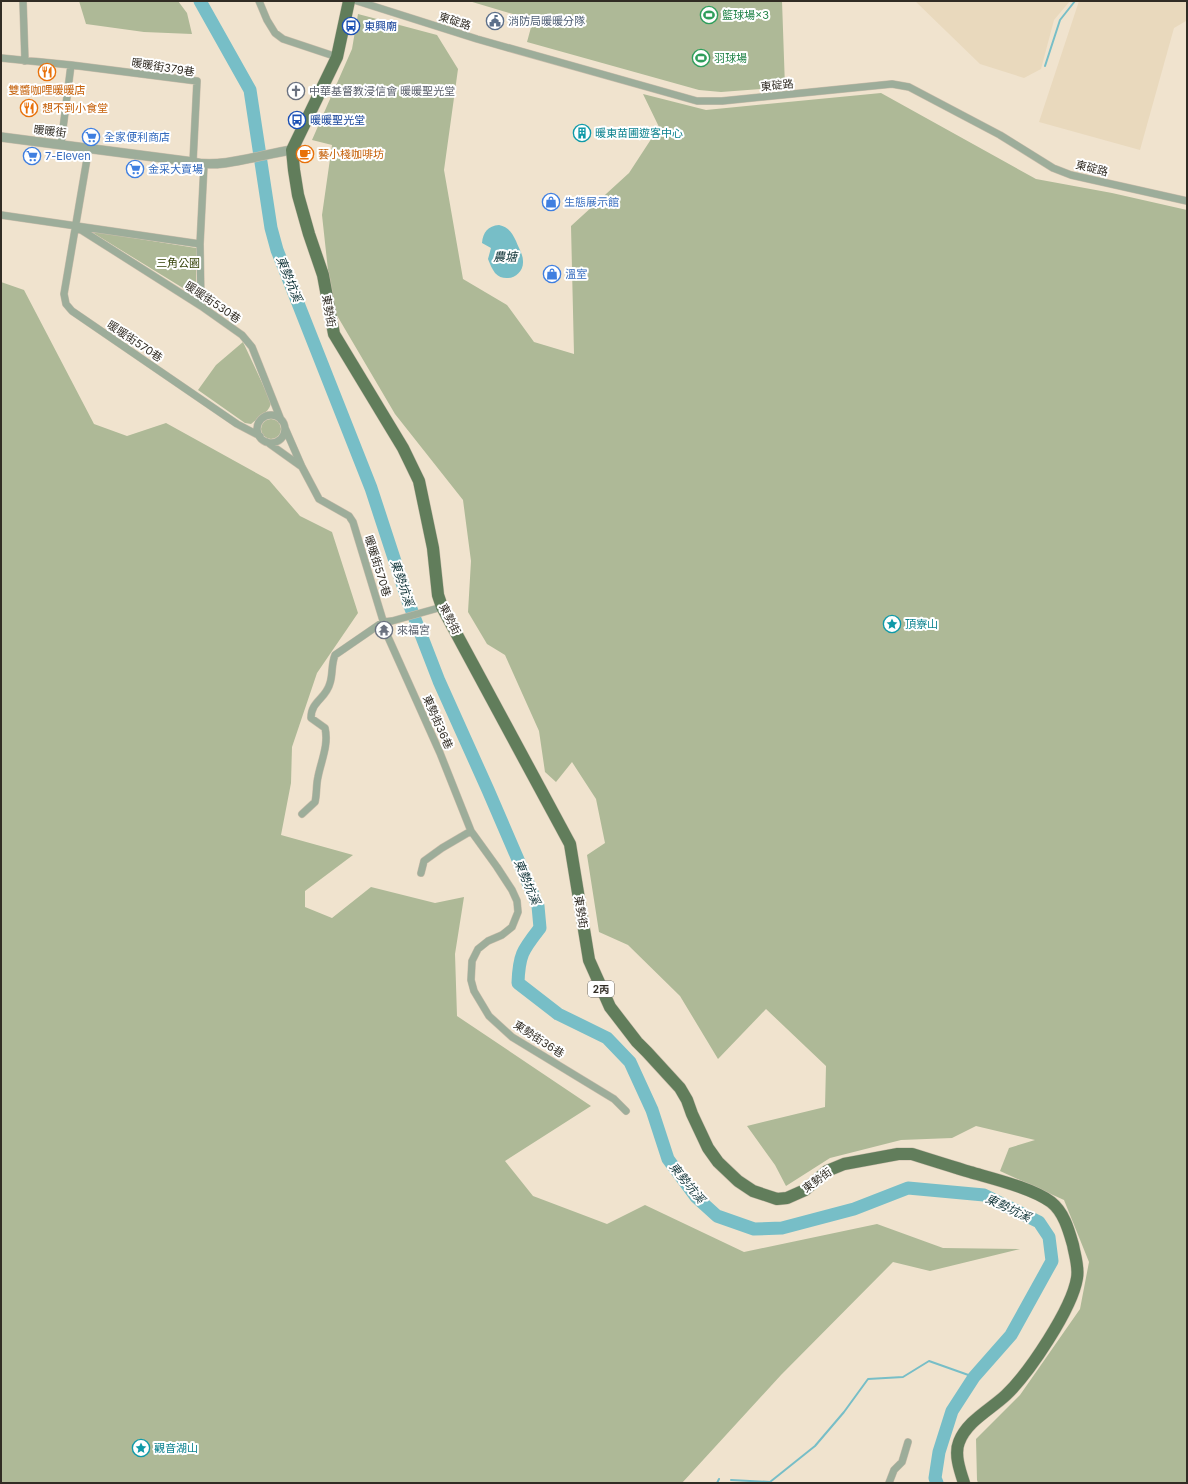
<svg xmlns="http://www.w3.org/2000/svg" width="1188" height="1484" font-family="Inter,'Noto Sans TC',sans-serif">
<rect width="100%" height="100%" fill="#f0e3ce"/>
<path fill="#e9d9bd" d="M 915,1 L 1070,1 L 1054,20 L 1041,69 L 1024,78 L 980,64 Z
M 1079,1 L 1187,1 L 1187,18 L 1186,21 L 1174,28 L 1140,150 L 1039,122 Z"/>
<path fill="#aeb997" d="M 79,1 L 178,1 L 187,13 L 192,34 L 144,32 L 86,24 Z
M 469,1 L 782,1 L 785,87 L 721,92 L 699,90 L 527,42 L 533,20 Z
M 358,14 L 437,35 L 458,69 L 444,170 L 463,279 L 507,305 L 534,342 L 574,354 L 571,226 L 629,173 L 659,127 L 643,94 L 706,110 L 881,93 L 1036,179 L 1112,193 L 1187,210 L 1187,1483 L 978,1483 L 977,1480 L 976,1439 L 1020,1395 L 1080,1309 L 1089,1262 L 1064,1200 L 1000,1171 L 1009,1148 L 1035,1140 L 976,1126 L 952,1138 L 901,1140 L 830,1158 L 786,1186 L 775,1165 L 747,1126 L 825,1107 L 826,1066 L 766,1009 L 718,1059 L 680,996 L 628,945 L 599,932 L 587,855 L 605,843 L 596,799 L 572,762 L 556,782 L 545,772 L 539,731 L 505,655 L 487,644 L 468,612 L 471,561 L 463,500 L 395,414 L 332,307 L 322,215 L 332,145 L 312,140 L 352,49 Z
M 90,231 L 196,248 L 196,296 Z
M 1,282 L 24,290 L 94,424 L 127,436 L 166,423 L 269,480 L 300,516 L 332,532 L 358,613 L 317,673 L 292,747 L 291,783 L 281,835 L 353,855 L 305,891 L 305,907 L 332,918 L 371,887 L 435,903 L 464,897 L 455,954 L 457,1016 L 591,1106 L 505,1161 L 533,1196 L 607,1224 L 645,1205 L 744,1252 L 877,1224 L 943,1248 L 1020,1249 L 930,1271 L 893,1262 L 781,1375 L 682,1483 L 1,1483 Z
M 243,342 L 271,402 C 271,411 258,418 251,424 L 245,423 L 198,390 L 216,365 Z
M261 429a10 10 0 1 1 20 0a10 10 0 1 1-20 0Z"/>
<path fill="#77bec7" d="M 499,225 C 508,227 512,232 516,241 C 518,247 523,254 523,261 C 524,276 505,284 495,273 C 492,269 490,264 488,259 L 491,248 L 482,243 C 483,232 488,226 499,225 Z"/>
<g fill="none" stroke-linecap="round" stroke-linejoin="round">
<path stroke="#77bec7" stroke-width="2" d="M 1045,66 L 1060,20 L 1075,1
M 731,1480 L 770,1482 L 815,1446 L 844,1412 L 868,1379 L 903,1377 L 929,1361 L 974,1377
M 717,1483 L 719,1479"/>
<path stroke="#77bec7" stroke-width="13" d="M 200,1 L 250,90 L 271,228 L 277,250 L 371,488 L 408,601 L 439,681 L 488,790 L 538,906 L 540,928 C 523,950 519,954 518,983 L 558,1014 L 607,1038 L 630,1062 L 652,1110 L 668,1159 L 696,1197 L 717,1216 L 754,1229 L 782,1228 L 854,1209 L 908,1188 L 984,1195 L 1039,1222 L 1049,1237 L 1052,1261 L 1011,1335 L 974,1377 L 952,1411 L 939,1452 L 935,1478 L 937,1483"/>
<defs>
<path id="minor" d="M 23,1 L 25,61
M 259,1 L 267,20 L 275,33 L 283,39 L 337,57
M 357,1 L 477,39 L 697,101 L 722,101 L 892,84 L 909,87 L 1000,135 L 1053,168 L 1071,175 L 1187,201
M 1,58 L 71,65 L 197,81 L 193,162
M 61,144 L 71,65
M 89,147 L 64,294 L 66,304 L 72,311 L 237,424 L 260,436
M 1,215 L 200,244
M 75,226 L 201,306 L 242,335 L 252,347 L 281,420
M 201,306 L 200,244 L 204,165
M257 429a14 14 0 1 1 28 0a14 14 0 1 1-28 0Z
M 285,428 L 302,467 L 319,499 L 349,516 L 353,522 L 388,637 L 440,753 L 471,831 L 497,867 L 512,890 L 517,901 L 518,912 L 512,927 L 502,935 L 488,941 L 478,949 L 472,961 L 471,980 L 474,991 L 489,1016 L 512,1037 L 614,1099 L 626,1111
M 267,442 L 302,467
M 302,814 L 315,802 C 317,794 316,785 318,777 C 321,761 329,745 325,728 L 311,718 C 311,701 326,699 330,683 C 333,674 331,665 335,655 L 383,622 L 392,621 L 442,607
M 421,873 L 424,861 L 442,848 L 471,831
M 889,1483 L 894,1470 L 902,1462 L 908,1442"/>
<path id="tertiary" d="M 1,137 L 193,162 C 220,169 263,154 292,150"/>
<path id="primary" d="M 349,1 L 337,57 L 292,150 L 294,170 L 298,195 L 309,234 L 323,275 L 334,334 L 403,448 L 419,481 L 433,548 L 438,595 L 442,607 L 570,844 L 589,960 L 610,1007 L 637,1042 L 647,1052 L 680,1088 L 687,1100 L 692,1114 L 708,1148 L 718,1162 L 738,1181 L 753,1191 L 777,1199 L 787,1198 L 805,1190 L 827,1171 L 844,1164 L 898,1154 L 912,1154 C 931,1160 950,1166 970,1172 C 994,1179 1032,1188 1051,1202 C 1064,1212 1069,1231 1073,1245 C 1075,1256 1079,1267 1077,1278 C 1072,1309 1029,1373 1006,1395 C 990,1410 967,1421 959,1442 C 954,1454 960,1471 964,1483"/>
</defs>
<use href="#minor" stroke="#cabeac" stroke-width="8"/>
<use href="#tertiary" stroke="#cabeac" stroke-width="10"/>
<use href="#primary" stroke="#cabeac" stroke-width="13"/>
<use href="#minor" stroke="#9dad9a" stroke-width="7"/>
<use href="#tertiary" stroke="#9dad9a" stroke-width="9"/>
<use href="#primary" stroke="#617d5b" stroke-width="12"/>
</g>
<defs>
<symbol id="stadium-ring" viewBox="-11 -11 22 22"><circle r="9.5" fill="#fff" stroke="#2e9e5b" stroke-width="1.5"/><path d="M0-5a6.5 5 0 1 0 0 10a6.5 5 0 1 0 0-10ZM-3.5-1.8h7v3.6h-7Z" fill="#2e9e5b"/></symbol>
<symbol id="civic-ring" viewBox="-11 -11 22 22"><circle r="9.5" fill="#fff" stroke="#5c6f8a" stroke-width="1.5"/><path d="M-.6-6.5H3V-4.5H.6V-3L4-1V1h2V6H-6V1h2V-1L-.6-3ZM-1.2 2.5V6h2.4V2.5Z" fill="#5c6f8a"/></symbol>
<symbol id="bus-ring" viewBox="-11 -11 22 22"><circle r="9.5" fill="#fff" stroke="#1a4fb4" stroke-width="1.5"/><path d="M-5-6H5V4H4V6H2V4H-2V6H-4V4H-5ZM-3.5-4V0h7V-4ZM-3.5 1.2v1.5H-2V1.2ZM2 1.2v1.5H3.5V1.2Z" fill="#1a4fb4"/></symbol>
<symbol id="restaurant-ring" viewBox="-11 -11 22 22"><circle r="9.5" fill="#fff" stroke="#e8710a" stroke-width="1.5"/><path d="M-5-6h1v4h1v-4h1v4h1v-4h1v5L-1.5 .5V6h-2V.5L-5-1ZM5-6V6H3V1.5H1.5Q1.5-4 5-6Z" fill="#e8710a"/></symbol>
<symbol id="church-ring" viewBox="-11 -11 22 22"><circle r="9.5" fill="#fff" stroke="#6b7280" stroke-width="1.5"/><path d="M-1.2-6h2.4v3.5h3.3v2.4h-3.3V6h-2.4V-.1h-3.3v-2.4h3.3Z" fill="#6b7280"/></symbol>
<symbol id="building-ring" viewBox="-11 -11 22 22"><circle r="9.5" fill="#fff" stroke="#0f9aa8" stroke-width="1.5"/><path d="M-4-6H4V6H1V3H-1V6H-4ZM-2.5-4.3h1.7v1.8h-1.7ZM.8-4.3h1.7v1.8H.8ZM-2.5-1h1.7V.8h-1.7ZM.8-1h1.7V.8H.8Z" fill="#0f9aa8"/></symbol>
<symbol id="supermarket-ring" viewBox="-11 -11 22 22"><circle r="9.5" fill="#fff" stroke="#3f7fe0" stroke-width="1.5"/><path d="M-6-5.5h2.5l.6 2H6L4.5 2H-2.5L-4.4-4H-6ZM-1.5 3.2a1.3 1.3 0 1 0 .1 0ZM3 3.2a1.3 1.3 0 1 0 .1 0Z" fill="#3f7fe0"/></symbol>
<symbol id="cafe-ring" viewBox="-11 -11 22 22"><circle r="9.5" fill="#fff" stroke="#e8710a" stroke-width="1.5"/><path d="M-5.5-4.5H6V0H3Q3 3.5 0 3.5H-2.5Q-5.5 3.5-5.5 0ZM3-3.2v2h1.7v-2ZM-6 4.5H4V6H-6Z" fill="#e8710a"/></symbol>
<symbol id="shop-ring" viewBox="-11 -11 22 22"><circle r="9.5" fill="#fff" stroke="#3f7fe0" stroke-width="1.5"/><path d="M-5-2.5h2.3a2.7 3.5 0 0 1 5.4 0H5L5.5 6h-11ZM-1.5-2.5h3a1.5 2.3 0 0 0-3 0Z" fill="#3f7fe0"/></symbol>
<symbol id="sight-ring" viewBox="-11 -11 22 22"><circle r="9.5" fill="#fff" stroke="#0f9aa8" stroke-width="1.5"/><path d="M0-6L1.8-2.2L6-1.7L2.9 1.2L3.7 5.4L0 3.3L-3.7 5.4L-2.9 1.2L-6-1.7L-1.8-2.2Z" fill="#0f9aa8"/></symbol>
<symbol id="temple-ring" viewBox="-11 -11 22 22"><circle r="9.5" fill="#fff" stroke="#6b7280" stroke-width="1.5"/><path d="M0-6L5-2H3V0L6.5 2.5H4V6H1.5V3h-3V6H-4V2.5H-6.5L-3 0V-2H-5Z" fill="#6b7280"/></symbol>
</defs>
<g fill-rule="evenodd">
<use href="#stadium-ring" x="699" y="5" width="20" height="20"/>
<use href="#civic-ring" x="485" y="11" width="20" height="20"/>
<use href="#bus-ring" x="341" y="16" width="20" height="20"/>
<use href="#stadium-ring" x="691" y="48" width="20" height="20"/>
<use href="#restaurant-ring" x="37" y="62" width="20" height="20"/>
<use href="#church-ring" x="286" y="81" width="20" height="20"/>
<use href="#restaurant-ring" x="19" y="98" width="20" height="20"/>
<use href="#bus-ring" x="287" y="110" width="20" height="20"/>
<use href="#building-ring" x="572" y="123" width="20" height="20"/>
<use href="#supermarket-ring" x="81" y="127" width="20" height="20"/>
<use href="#cafe-ring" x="295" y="144" width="20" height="20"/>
<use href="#supermarket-ring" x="22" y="146" width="20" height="20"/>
<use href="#supermarket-ring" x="125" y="159" width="20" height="20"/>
<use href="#shop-ring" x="541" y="192" width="20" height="20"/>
<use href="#shop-ring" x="542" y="264" width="20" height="20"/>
<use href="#sight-ring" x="882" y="614" width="20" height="20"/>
<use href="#temple-ring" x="374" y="620" width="20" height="20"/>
<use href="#sight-ring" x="131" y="1438" width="20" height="20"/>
</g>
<g text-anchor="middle" stroke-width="4" stroke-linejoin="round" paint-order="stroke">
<rect fill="#fff" stroke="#6f6b66" stroke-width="1" x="588" y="981" width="26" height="16" rx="3"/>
<g font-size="10" font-weight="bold" fill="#312c24">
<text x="601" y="993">2丙</text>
</g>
<g font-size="11" fill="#27864d" stroke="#fff" text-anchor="start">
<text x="722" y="19">籃球場×3</text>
<text x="714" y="62">羽球場</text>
</g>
<g font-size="11" fill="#312c24" stroke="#fff">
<text transform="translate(455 21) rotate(18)" y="4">東碇路</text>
<text transform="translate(163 67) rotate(9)" y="4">暖暖街379巷</text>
<text transform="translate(777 85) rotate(-6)" y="4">東碇路</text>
<text transform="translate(50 131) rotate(7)" y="4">暖暖街</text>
<text transform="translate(1092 168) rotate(14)" y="4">東碇路</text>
<text transform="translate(213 302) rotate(34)" y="4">暖暖街530巷</text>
<text transform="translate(329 311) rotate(80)" y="4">東勢街</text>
<text transform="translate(135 341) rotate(34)" y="4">暖暖街570巷</text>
<text transform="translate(378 566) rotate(73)" y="4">暖暖街570巷</text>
<text transform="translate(450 619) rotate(63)" y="4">東勢街</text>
<text transform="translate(438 722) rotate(66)" y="4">東勢街36巷</text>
<text transform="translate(581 912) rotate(81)" y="4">東勢街</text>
<text transform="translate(539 1039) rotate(33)" y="4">東勢街36巷</text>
<text transform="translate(817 1180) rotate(-36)" y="4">東勢街</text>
</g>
<g font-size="11" fill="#4e5e75" stroke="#fff" text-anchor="start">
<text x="508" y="25">消防局暖暖分隊</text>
</g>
<g font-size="11" fill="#164399" stroke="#fff" text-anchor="start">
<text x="364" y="30">東興廟</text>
<text x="310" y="124">暖暖聖光堂</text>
</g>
<g font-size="11" fill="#c56008" stroke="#fff" text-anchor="start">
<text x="47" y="94" text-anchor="middle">雙醬咖哩暖暖店</text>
<text x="42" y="112">想不到小食堂</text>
<text x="318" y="158">藝小棧咖啡坊</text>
</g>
<g font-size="11" fill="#5b616d" stroke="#fff" text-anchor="start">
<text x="309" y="95">中華基督教浸信會 暖暖聖光堂</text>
<text x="397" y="634">來福宮</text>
</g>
<g font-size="11" fill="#0d838f" stroke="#fff" text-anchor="start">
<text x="595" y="137">暖東苗圃遊客中心</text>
<text x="905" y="628">頂寮山</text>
<text x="154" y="1452">觀音湖山</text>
</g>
<g font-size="11" fill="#366cbe" stroke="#fff" text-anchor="start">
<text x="104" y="141">全家便利商店</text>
<text x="45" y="160">7-Eleven</text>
<text x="148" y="173">金采大賣場</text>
<text x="564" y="206">生態展示館</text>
<text x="565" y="278">溫室</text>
</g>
<g font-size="11" fill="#354207" stroke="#fff">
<text x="178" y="267">三角公園</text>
</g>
<g font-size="12" font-style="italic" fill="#123539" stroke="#fff">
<text x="505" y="261">農塘</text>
<text transform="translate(289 279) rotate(68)" y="4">東勢坑溪</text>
<text transform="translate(402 583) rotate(71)" y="4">東勢坑溪</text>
<text transform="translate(527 882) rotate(67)" y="4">東勢坑溪</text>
<text transform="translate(687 1183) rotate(51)" y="4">東勢坑溪</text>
<text transform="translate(1008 1208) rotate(25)" y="4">東勢坑溪</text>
</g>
</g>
<rect width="1188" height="1484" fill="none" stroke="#312c24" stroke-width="4"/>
</svg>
